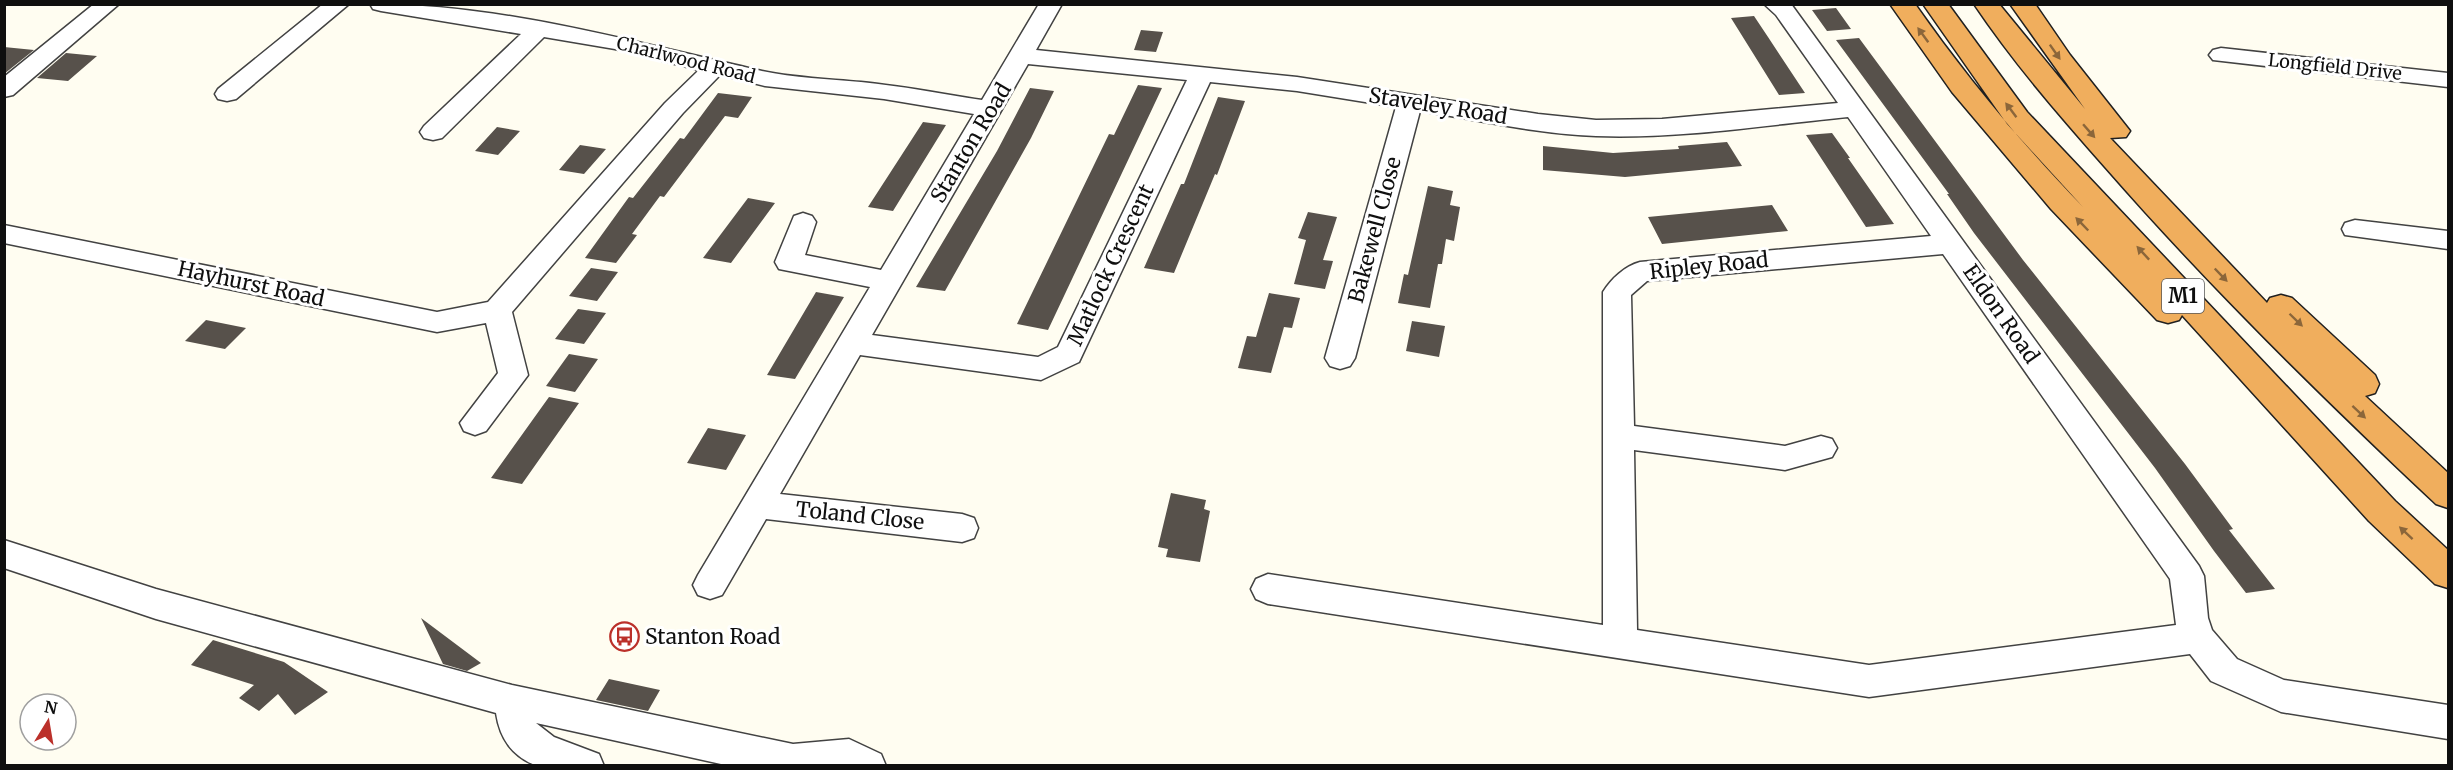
<svg xmlns="http://www.w3.org/2000/svg" width="2453" height="770" font-family="Merriweather,serif">
<rect width="100%" height="100%" fill="#fffdf1"/>
<path fill="#57514b" d="M 1836,8 L 1851,29 L 1827,31 L 1812,10 Z
M 1754,16 L 1768,37 L 1805,93 L 1779,95 L 1731,18 Z
M 1141,30 L 1163,32 L 1156,52 L 1134,50 Z
M 1859,38 L 2023,260 L 2185,464 L 2233,529 L 2229,530 L 2275,589 L 2246,593 L 2214,551 L 2155,468 L 1974,233 L 1947,194 L 1949,194 L 1836,40 Z
M 4,47 L 34,50 L 4,74 Z
M 66,53 L 97,56 L 68,81 L 37,78 Z
M 1138,85 L 1162,88 L 1048,330 L 1017,324 L 1109,134 L 1114,135 Z
M 1030,88 L 1054,91 L 1031,138 L 945,291 L 916,287 L 997,151 Z
M 718,93 L 752,97 L 738,118 L 725,116 L 664,197 L 660,196 L 632,234 L 637,235 L 616,263 L 585,258 L 629,197 L 633,198 L 680,138 L 684,139 Z
M 1218,97 L 1245,101 L 1217,175 L 1215,174 L 1174,273 L 1144,268 L 1181,184 L 1184,184 Z
M 923,122 L 946,125 L 893,211 L 868,207 Z
M 497,127 L 520,131 L 498,155 L 475,151 Z
M 1832,133 L 1850,158 L 1848,158 L 1894,224 L 1866,227 L 1806,135 Z
M 1727,142 L 1742,166 L 1625,177 L 1543,170 L 1543,146 L 1613,153 L 1679,149 L 1678,146 Z
M 580,145 L 606,149 L 584,174 L 559,170 Z
M 1428,186 L 1453,191 L 1450,205 L 1460,207 L 1454,241 L 1446,239 L 1442,264 L 1438,264 L 1430,308 L 1398,303 L 1404,274 L 1408,275 Z
M 748,198 L 775,203 L 731,263 L 703,258 Z
M 1772,205 L 1788,231 L 1662,244 L 1648,217 Z
M 1308,212 L 1337,217 L 1323,260 L 1333,261 L 1325,289 L 1294,284 L 1306,240 L 1298,238 Z
M 591,268 L 618,272 L 597,301 L 569,296 Z
M 816,292 L 844,297 L 795,379 L 767,375 Z
M 1269,293 L 1300,298 L 1292,328 L 1284,327 L 1271,373 L 1238,368 L 1247,336 L 1256,337 Z
M 578,309 L 606,313 L 584,344 L 555,339 Z
M 206,320 L 246,328 L 225,349 L 185,341 Z
M 1412,321 L 1445,326 L 1439,357 L 1406,351 Z
M 569,354 L 598,359 L 575,392 L 546,386 Z
M 549,397 L 579,403 L 522,484 L 491,478 Z
M 708,428 L 746,435 L 726,470 L 687,463 Z
M 1171,493 L 1206,500 L 1204,509 L 1210,511 L 1200,562 L 1166,557 L 1168,549 L 1158,547 Z
M 421,618 L 481,663 L 467,671 L 443,664 Z
M 213,640 L 284,662 L 328,692 L 295,715 L 278,694 L 259,711 L 239,698 L 254,685 L 191,665 Z
M 609,679 L 660,690 L 648,711 L 596,700 Z"/>
<g fill="none" stroke-linecap="round" stroke-linejoin="round">
<defs>
<path id="street" d="M 94,4 L 119,4 L 13,95 L 4,97 L 4,77 Z
M 323,4 L 349,4 L 236,99 L 227,101 L 218,99 L 215,94 L 218,89 Z
M 370,4 C 503,4 633,42 762,71 C 794,78 829,79 861,82 C 902,86 942,94 982,100 L 1039,4 L 1062,4 L 1036,50 L 1297,77 L 1538,114 L 1596,120 L 1662,119 L 1838,103 L 1776,15 L 1764,4 L 1791,4 L 2199,566 L 2204,576 L 2208,618 L 2212,630 L 2237,659 L 2284,680 L 2448,705 L 2448,739 L 2281,712 L 2211,681 L 2190,654 L 1869,697 L 1268,604 L 1256,599 L 1251,589 L 1256,579 L 1268,574 L 1603,625 L 1603,292 C 1611,279 1625,266 1640,262 L 1931,236 L 1848,117 C 1765,125 1680,139 1596,136 C 1537,134 1478,120 1420,111 L 1355,358 L 1350,366 L 1340,369 L 1330,366 L 1325,358 L 1396,107 L 1297,91 L 1210,82 L 1079,362 L 1041,380 L 860,355 L 780,494 L 962,514 L 974,518 L 978,528 L 974,538 L 962,542 L 766,519 L 722,595 L 710,599 L 698,595 L 693,585 L 698,575 L 870,287 L 779,269 L 775,262 L 794,216 L 803,213 L 812,216 L 816,222 L 805,255 L 881,270 L 974,114 L 884,99 L 765,86 L 720,75 L 683,113 L 512,312 L 528,375 L 486,431 L 475,435 L 464,431 L 460,423 L 498,373 L 486,323 L 437,332 L 4,243 L 4,225 L 437,312 L 488,302 L 665,103 L 699,70 L 615,49 L 544,37 L 442,138 L 433,140 L 424,138 L 420,132 L 424,126 L 521,34 L 381,11 L 373,9 ZM 1028,64 L 1187,80 L 1058,347 L 1038,357 L 872,335 ZM 1943,254 L 2170,579 L 2176,625 L 1869,665 L 1637,630 L 1634,450 L 1785,470 L 1832,457 L 1837,448 L 1832,439 L 1821,436 L 1785,446 L 1634,426 L 1631,295 L 1647,281 Z
M 2221,48 L 2448,73 L 2448,87 L 2213,60 L 2209,55 L 2213,50 Z
M 2355,220 L 2448,231 L 2448,249 L 2345,235 L 2342,229 L 2345,223 Z
M 4,540 L 156,589 L 512,685 L 793,744 L 849,739 L 881,754 L 886,766 L 730,766 L 536,723 L 554,737 L 599,754 L 604,766 L 537,766 C 512,756 500,739 496,713 L 156,619 L 4,568 Z"/>
<path id="highway" d="M 1890,4 L 1915,4 C 1966,77 2022,144 2083,207 L 2007,124 L 1923,4 L 1948,4 L 2027,112 L 2395,501 L 2448,550 L 2448,588 L 2435,584 L 2369,521 L 2182,315 L 2179,320 L 2168,323 L 2157,320 L 2051,209 L 1952,92 Z
M 1974,4 L 1999,4 L 2085,109 L 2010,4 L 2035,4 L 2070,55 L 2130,131 L 2126,137 L 2110,138 L 2267,303 L 2270,298 L 2281,295 L 2292,298 L 2375,375 L 2379,384 L 2375,393 L 2365,396 L 2448,473 L 2448,508 L 2436,504 C 2321,396 2209,286 2105,167 C 2059,115 2013,62 1974,4 Z"/>
</defs>
<use href="#street" stroke="#424242" stroke-width="3"/>
<use href="#highway" stroke="#202020" stroke-width="3"/>
<use href="#street" fill="#fff" fill-rule="evenodd"/>
<use href="#highway" fill="#f0ae5d" fill-rule="evenodd"/>
</g>
<defs><path id="oneway-solid" d="M-6-.8H1V-3.2L6.5 0L1 3.2V.8H-6Z" transform="scale(1.5)"/></defs>
<g fill="#8b663a">
<use href="#oneway-solid" transform="translate(1923 35) rotate(-126)"/>
<use href="#oneway-solid" transform="translate(2055 52) rotate(55)"/>
<use href="#oneway-solid" transform="translate(2011 110) rotate(-127)"/>
<use href="#oneway-solid" transform="translate(2089 131) rotate(49)"/>
<use href="#oneway-solid" transform="translate(2082 224) rotate(-134)"/>
<use href="#oneway-solid" transform="translate(2143 253) rotate(-133)"/>
<use href="#oneway-solid" transform="translate(2221 275) rotate(46)"/>
<use href="#oneway-solid" transform="translate(2296 320) rotate(44)"/>
<use href="#oneway-solid" transform="translate(2359 412) rotate(43)"/>
<use href="#oneway-solid" transform="translate(2406 533) rotate(-137)"/>
</g>
<defs>
<symbol id="bus-ring" viewBox="-11 -11 22 22"><circle r="9.5" fill="#fff" stroke="#bb302a" stroke-width="1.5"/><path d="M-5-6H5V4H4V6H2V4H-2V6H-4V4H-5ZM-3.5-4V0h7V-4ZM-3.5 1.2v1.5H-2V1.2ZM2 1.2v1.5H3.5V1.2Z" fill="#bb302a"/></symbol>
</defs>
<g fill-rule="evenodd">
<use href="#bus-ring" x="608" y="620" width="33" height="33"/>
</g>
<g text-anchor="middle" stroke-width="6" stroke-linejoin="round" paint-order="stroke">
<g font-size="18" fill="#0f0f0f" stroke="#fff">
<text transform="translate(686 60) rotate(14)" y="6">Charlwood Road</text>
<text transform="translate(2335 67) rotate(6)" y="6">Longfield Drive</text>
</g>
<rect fill="#fff" stroke="#575757" stroke-width="1.5" x="2162" y="279" width="42" height="34" rx="4.5"/>
<g font-size="20" font-weight="bold" fill="#0f0f0f">
<text x="2183" y="303">M1</text>
</g>
<g font-size="21" fill="#0f0f0f" stroke="#fff">
<text transform="translate(1438 106) rotate(9)" y="7">Staveley Road</text>
<text transform="translate(971 143) rotate(-59)" y="7">Stanton Road</text>
<text transform="translate(1375 230) rotate(-75)" y="7">Bakewell Close</text>
<text transform="translate(1111 265) rotate(-65)" y="7">Matlock Crescent</text>
<text transform="translate(1709 266) rotate(-6)" y="7">Ripley Road</text>
<text transform="translate(251 284) rotate(12)" y="7">Hayhurst Road</text>
<text transform="translate(2001 314) rotate(55)" y="7">Eldon Road</text>
<text transform="translate(860 516) rotate(6)" y="7">Toland Close</text>
</g>
<g font-size="21" fill="#0f0f0f" stroke="#fff" text-anchor="start">
<text x="645" y="644">Stanton Road</text>
</g>
</g>
<rect width="2453" height="770" fill="none" stroke="#0f0f0f" stroke-width="12"/>
<g transform="translate(48 722) rotate(11)"><circle r="28" fill="#ffffff" stroke="#9f9f9f" stroke-width="1.5"/>
<path d="M0-4.5L10 22L0 15L-10 22Z" fill="#bb302a"/>
<text y="-9" font-size="16" font-weight="bold" text-anchor="middle" fill="#0f0f0f">N</text>
</g>
</svg>
